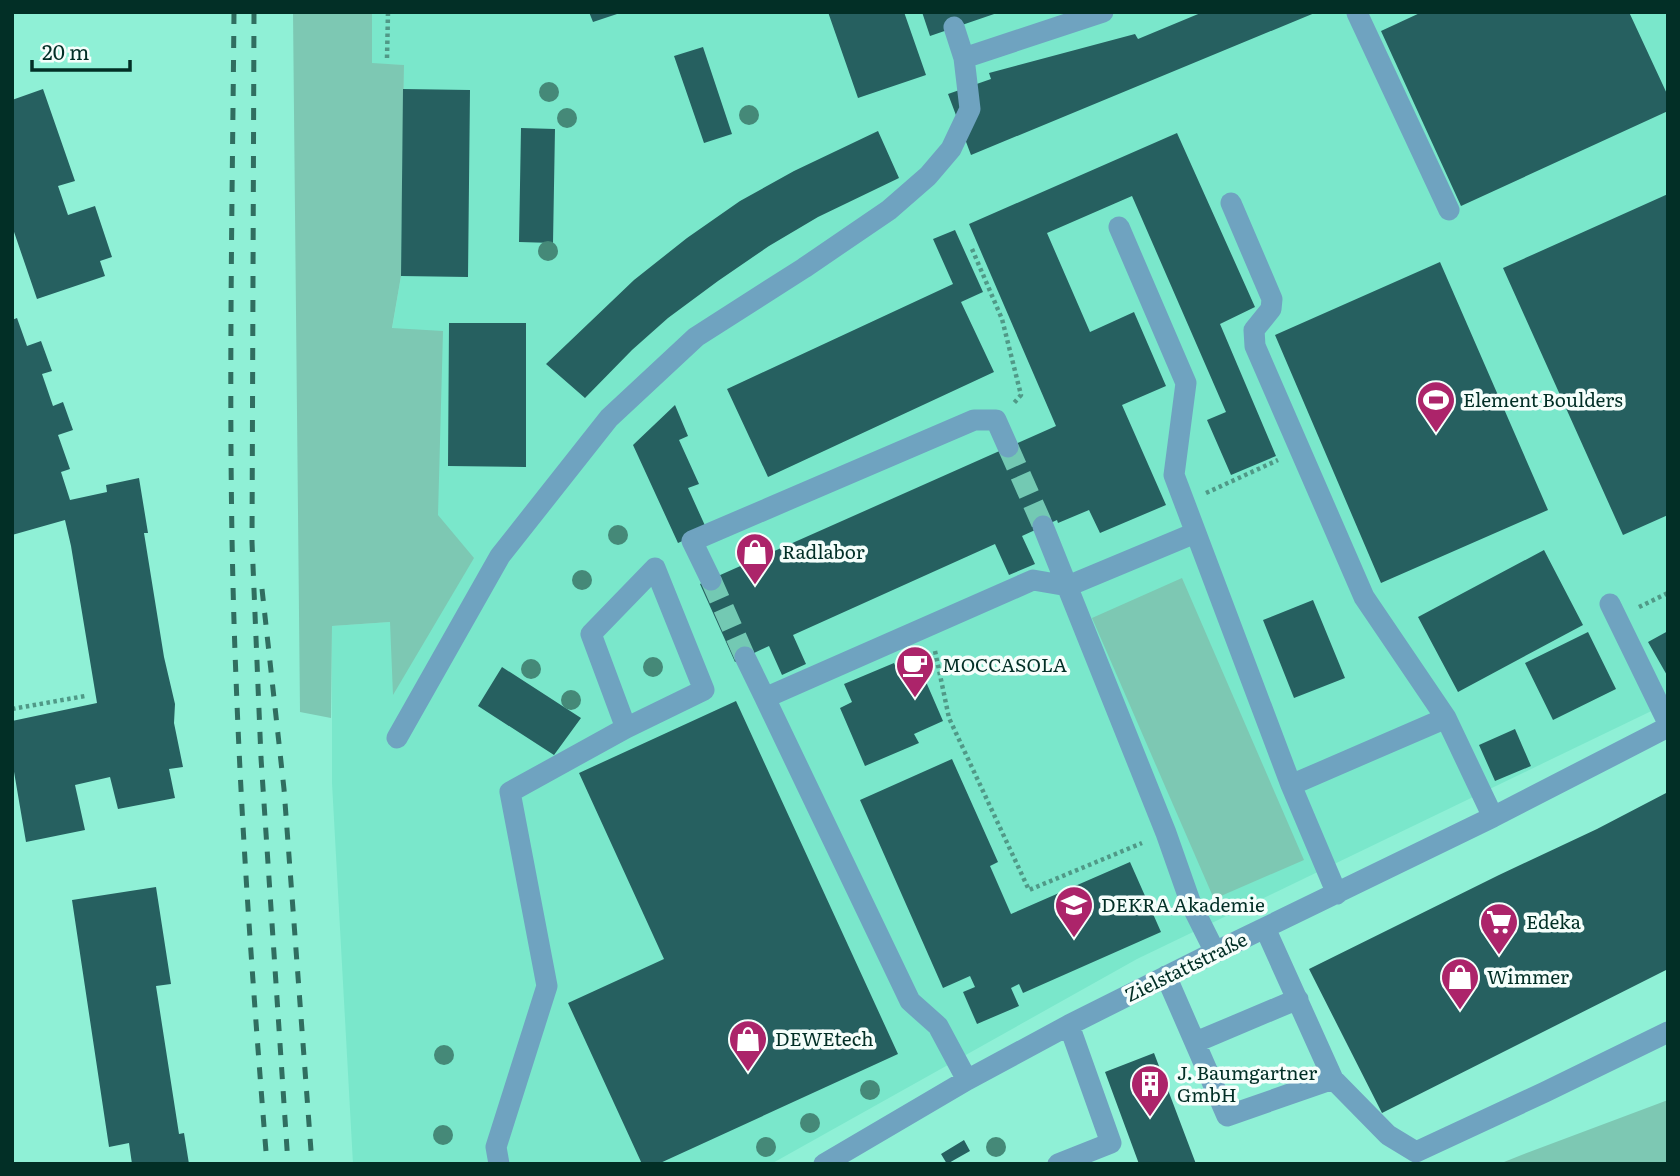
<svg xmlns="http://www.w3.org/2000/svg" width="1680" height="1176" font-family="Literata,serif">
<rect width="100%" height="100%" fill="#8ff0d6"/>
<path fill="#7ae7cb" d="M 372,12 L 1668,12 L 1668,703 L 1137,959 L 771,1164 L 353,1164 L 332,783 L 332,626 L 390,622 L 392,329 L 401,276 L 404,65 L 372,64 Z"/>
<path fill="#7dc8b3" d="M 293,12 L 372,12 L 372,63 L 404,65 L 401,276 L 392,328 L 443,331 L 438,515 L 474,558 L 393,695 L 390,622 L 332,626 L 331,718 L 300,712 Z
M 1182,578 L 1304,860 L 1214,899 L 1092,618 Z
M 1668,1100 L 1668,1164 L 1499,1164 L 1519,1156 Z"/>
<path fill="#266060" d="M 589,12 L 620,12 L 620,13 L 593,22 Z
M 828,12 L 904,12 L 926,75 L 858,98 Z
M 922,12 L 996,12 L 997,13 L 930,36 Z
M 1203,12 L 1317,12 L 971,155 L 948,94 L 991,79 L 989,73 L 1135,34 L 1138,39 Z
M 1422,12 L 1629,12 L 1668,96 L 1668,111 L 1461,206 L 1381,31 Z
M 703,47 L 732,134 L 704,143 L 674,56 Z
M 43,89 L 75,181 L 58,186 L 68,215 L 95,206 L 112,257 L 100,261 L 105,276 L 37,299 L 12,226 L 12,100 Z
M 403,89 L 470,90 L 468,277 L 401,276 Z
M 521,128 L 555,129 L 553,243 L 519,242 Z
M 878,131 L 899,178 L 818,217 L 769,246 L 718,281 L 668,318 L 632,350 L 585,398 L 546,364 L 634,280 L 687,238 L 740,201 L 794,171 Z
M 1177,133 L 1255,307 L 1220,324 L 1276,456 L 1231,475 L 1207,420 L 1226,412 L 1132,196 L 1047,233 L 1090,332 L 1134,312 L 1166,386 L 1122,405 L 1166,505 L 1100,533 L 1089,510 L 1058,523 L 1057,520 L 1022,536 L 1035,564 L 1009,575 L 995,544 L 793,635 L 806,664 L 782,675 L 769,646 L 735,662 L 700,584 L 1056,426 L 969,224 Z
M 1668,194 L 1668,515 L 1623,535 L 1503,268 Z
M 955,230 L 983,292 L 961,302 L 994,372 L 768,477 L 727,389 L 953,284 L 933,239 Z
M 1440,262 L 1548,510 L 1381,583 L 1275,335 Z
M 17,318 L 27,346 L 41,341 L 52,371 L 42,374 L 53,406 L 63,402 L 73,430 L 58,435 L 70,469 L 61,472 L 70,500 L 107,492 L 106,485 L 139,478 L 148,533 L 144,533 L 164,657 L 175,704 L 174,723 L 183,767 L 169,769 L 175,798 L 118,809 L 110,777 L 75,785 L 85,830 L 26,842 L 12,760 L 12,721 L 97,703 L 71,546 L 65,520 L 12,535 L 12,320 Z
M 449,323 L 526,323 L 526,467 L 448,466 Z
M 675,405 L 688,436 L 679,440 L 699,484 L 688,488 L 707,530 L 678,543 L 633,445 Z
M 1544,550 L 1583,625 L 1458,692 L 1418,617 Z
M 1313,600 L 1345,678 L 1294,698 L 1263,620 Z
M 1668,631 L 1668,677 L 1648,642 Z
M 1588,632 L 1616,689 L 1553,720 L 1525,663 Z
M 917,661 L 943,721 L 914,734 L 919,743 L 865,766 L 840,708 L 852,702 L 844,684 L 894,663 L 897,670 Z
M 502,667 L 581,718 L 554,755 L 478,706 Z
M 736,701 L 898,1054 L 658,1164 L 642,1164 L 568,1003 L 664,959 L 579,773 Z
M 1515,729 L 1531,766 L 1495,781 L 1479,745 Z
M 952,759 L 998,862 L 990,866 L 1011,914 L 1130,862 L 1161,932 L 1023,993 L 1019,984 L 1011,988 L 1019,1006 L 977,1024 L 963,992 L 975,987 L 970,976 L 943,988 L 860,800 Z
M 1668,792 L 1668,969 L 1382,1113 L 1309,969 L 1499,875 L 1597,829 Z
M 156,887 L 171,984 L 156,986 L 179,1134 L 184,1133 L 189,1164 L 132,1164 L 129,1143 L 109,1147 L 72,900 Z
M 1154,1053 L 1196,1164 L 1139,1164 L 1105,1072 Z
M 964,1140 L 970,1151 L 947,1164 L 941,1154 Z"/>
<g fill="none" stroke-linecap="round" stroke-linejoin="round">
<path stroke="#73c9b3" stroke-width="21" stroke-dasharray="21 10" stroke-linecap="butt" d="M 1008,447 L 1043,526
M 711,580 L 745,657"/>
<path stroke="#509987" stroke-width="4.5" stroke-dasharray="3.5 3.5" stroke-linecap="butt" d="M 387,58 L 388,12
M 972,249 L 1002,319 L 1021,395 L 1014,403
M 1206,493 L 1278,460
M 1639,607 L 1668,593
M 935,651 L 949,718 L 1029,890 L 1142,843
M 12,709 L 85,696"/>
<path stroke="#6fa3c0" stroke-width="21" d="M 1357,13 L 1449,210
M 964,58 L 1103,12
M 1231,203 L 1272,299 L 1271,309 L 1254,330 L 1255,346 L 1364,597 L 1446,718 L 1493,817
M 1119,227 L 1186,383 L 1174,475 L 1291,785 L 1337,894
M 1043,526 L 1166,833 L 1191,904 L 1215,952
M 711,580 L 692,541 L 974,420 L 996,420 L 1008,447
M 1610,604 L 1668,723
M 745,657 L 765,698 L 1033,580 L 1068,586 L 1195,533
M 765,698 L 910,1001 L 938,1026 L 967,1080
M 397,738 L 500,556 L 609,418 L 696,337 L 804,268 L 889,210 L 928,176 L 951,149 L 970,109 L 964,58 L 954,27
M 1291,785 L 1446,718
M 1265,928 L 1333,1079 L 1388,1135 L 1416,1152 L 1545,1092 L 1668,1032
M 1166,976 L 1227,1116 L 1333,1079
M 1196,1042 L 1298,999
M 499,1164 L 496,1147 L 547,986 L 510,792 L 626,728 L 704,690 L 655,568 L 591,634 L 626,728
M 824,1164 L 967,1080 L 1069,1025 L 1215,952 L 1493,817 L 1668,727
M 1058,1164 L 1111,1143 L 1069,1025"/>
<path stroke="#306e60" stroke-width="5" stroke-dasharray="12 12" stroke-linecap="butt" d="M 234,12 C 232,234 227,456 236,678 C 242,840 254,1002 267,1164
M 254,12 L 252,542 L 261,758 L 288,1164
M 262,589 L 284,789 L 312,1164"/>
</g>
<g fill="#458978">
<circle cx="549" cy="92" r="10"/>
<circle cx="749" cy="115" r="10"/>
<circle cx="567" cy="118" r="10"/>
<circle cx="548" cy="251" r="10"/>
<circle cx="618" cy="535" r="10"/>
<circle cx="582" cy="580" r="10"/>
<circle cx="653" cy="667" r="10"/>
<circle cx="531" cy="669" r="10"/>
<circle cx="571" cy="700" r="10"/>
<circle cx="444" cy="1055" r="10"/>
<circle cx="870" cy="1090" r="10"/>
<circle cx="810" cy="1123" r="10"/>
<circle cx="443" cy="1135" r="10"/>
<circle cx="766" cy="1147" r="10"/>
<circle cx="996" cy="1147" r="10"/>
</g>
<defs>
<symbol id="stadium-pin" viewBox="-11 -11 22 30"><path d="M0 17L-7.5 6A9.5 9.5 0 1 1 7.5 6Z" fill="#ac246a" stroke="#f5fefb"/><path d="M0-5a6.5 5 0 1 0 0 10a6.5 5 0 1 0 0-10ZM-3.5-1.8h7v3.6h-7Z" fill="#fff"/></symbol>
<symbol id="shop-pin" viewBox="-11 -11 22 30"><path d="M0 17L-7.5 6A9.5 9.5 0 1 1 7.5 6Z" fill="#ac246a" stroke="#f5fefb"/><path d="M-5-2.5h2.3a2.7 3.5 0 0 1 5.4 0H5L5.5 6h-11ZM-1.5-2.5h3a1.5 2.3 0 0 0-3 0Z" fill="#fff"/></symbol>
<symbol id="cafe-pin" viewBox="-11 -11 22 30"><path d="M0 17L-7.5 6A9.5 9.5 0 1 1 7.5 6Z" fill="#ac246a" stroke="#f5fefb"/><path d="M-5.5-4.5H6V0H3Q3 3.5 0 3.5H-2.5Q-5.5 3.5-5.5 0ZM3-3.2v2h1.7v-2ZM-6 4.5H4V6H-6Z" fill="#fff"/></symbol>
<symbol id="university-pin" viewBox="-11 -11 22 30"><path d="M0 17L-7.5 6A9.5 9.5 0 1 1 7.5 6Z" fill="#ac246a" stroke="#f5fefb"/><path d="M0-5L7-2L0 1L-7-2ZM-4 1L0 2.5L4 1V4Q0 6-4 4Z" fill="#fff"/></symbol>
<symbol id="supermarket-pin" viewBox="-11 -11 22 30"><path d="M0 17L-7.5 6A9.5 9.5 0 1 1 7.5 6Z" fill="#ac246a" stroke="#f5fefb"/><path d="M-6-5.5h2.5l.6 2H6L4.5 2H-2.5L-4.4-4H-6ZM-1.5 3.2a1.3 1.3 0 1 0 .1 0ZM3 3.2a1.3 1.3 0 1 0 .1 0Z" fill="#fff"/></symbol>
<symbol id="building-pin" viewBox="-11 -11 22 30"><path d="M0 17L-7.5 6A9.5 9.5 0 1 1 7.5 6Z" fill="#ac246a" stroke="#f5fefb"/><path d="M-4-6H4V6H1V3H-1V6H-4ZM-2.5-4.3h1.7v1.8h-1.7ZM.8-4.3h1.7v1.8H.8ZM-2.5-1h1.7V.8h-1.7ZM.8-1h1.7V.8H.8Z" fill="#fff"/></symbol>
</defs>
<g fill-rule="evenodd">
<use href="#stadium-pin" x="1414" y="378" width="44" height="60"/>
<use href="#shop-pin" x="733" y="530" width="44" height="60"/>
<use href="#cafe-pin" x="893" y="643" width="44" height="60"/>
<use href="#university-pin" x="1052" y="883" width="44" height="60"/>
<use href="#supermarket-pin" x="1477" y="900" width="44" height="60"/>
<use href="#shop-pin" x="1438" y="955" width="44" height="60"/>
<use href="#shop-pin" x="726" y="1017" width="44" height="60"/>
<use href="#building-pin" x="1128" y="1062" width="44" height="60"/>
</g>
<g text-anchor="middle" stroke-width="7" stroke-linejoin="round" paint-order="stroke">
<g font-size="19" fill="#022f26" stroke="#f5fefb" text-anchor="start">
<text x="1463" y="407">Element Boulders</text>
<text x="782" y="559">Radlabor</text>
<text x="942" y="672">MOCCASOLA</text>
<text x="1101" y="912">DEKRA Akademie</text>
<text x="1526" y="929">Edeka</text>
<text x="1487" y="984">Wimmer</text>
<text x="775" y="1046">DEWEtech</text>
<text x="1177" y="1080">J. Baumgartner<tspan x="1177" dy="22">GmbH</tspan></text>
</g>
<g font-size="19" fill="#022f26" stroke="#f5fefb">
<text transform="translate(1186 967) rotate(-26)" y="7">Zielstattstraße</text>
</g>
</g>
<rect width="1680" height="1176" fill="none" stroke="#022f26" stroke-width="28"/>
<path d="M32 60v10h98v-10" fill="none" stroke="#022f26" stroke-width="3.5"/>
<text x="42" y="60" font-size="21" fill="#022f26" stroke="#f5fefb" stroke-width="5" paint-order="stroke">20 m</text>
</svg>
